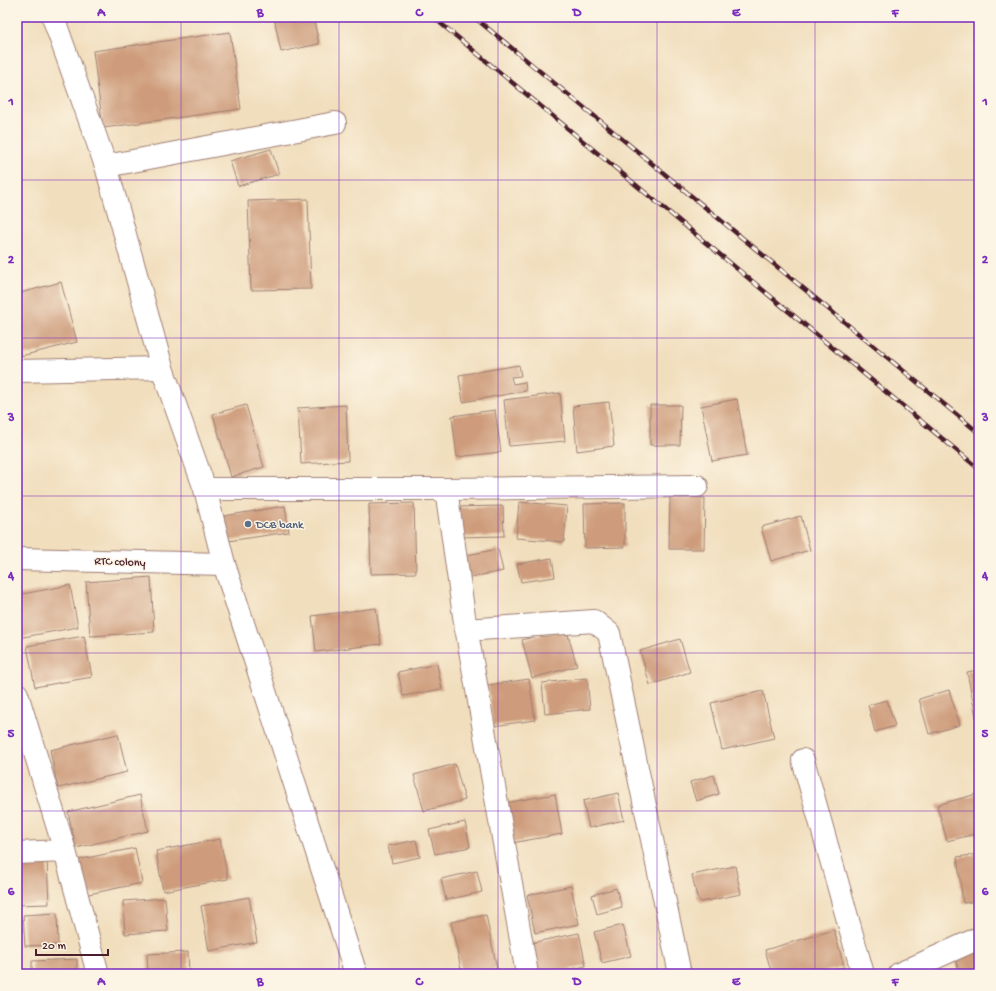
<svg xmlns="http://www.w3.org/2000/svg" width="996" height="991" font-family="'Gochi Hand',sans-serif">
<rect width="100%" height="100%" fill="#fcf5e5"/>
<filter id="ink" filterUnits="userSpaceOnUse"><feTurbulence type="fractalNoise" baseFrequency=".025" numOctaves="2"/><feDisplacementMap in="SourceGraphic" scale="8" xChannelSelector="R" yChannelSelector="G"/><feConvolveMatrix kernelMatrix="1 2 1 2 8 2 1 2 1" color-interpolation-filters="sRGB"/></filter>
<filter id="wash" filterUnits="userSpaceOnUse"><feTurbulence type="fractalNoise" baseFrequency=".012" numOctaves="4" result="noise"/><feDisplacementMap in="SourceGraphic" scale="16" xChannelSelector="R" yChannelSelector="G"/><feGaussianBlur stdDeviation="0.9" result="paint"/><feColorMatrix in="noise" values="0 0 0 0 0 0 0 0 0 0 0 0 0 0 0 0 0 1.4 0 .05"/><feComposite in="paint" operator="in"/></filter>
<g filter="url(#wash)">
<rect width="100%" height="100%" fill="#f1debd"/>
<g id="blocks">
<path fill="#ce9c7b" d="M 274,17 L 313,17 L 319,44 L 281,52 Z
M 230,32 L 241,109 L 103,128 L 93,51 Z
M 271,149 L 279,174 L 238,186 L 230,161 Z
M 308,199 L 311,289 L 251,290 L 248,201 Z
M 61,282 L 77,342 L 21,356 L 17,341 L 17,294 Z
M 519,365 L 521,376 L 511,377 L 513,384 L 525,382 L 526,391 L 463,402 L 459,375 Z
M 560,393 L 565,441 L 509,446 L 504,400 Z
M 737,399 L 747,455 L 712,461 L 701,406 Z
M 609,402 L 614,446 L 577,451 L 573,406 Z
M 246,405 L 264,467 L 231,477 L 213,414 Z
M 346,405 L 348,461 L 301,464 L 298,408 Z
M 650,405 L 681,405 L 680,445 L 650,445 Z
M 495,410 L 501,452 L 457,457 L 452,416 Z
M 670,497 L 705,498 L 704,549 L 669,549 Z
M 519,502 L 567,506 L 564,542 L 516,538 Z
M 414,503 L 416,573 L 371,574 L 369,504 Z
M 625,503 L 625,547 L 585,548 L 584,504 Z
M 285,506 L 289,532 L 228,541 L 224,516 Z
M 503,506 L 504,536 L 455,537 L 454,507 Z
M 801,516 L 810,550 L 771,561 L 761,527 Z
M 498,549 L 503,571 L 461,579 L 457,557 Z
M 552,558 L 555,577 L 521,582 L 517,564 Z
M 151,577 L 154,632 L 90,636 L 86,582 Z
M 70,585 L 78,627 L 18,638 L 17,595 Z
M 376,608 L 381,644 L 316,652 L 312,616 Z
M 566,628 L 577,666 L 532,678 L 522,640 Z
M 84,636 L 92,677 L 35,687 L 27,646 Z
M 680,639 L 690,672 L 650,685 L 640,651 Z
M 437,664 L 442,689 L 403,696 L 398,672 Z
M 979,670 L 979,727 L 978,727 L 967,672 Z
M 587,678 L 590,709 L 545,714 L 542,683 Z
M 529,679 L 535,720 L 493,726 L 488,685 Z
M 949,690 L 960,725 L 929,734 L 919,699 Z
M 763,691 L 774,738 L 722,750 L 711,703 Z
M 887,700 L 895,726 L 875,732 L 868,705 Z
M 118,734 L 127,772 L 58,788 L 50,750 Z
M 455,764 L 465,800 L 424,811 L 414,775 Z
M 714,775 L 719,794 L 696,801 L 690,782 Z
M 618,793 L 624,820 L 589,828 L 583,801 Z
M 555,794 L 562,834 L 506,844 L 499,804 Z
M 977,794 L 979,803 L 979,833 L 947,841 L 937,805 Z
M 140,795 L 148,831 L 76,848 L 68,812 Z
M 465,822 L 470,847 L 435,854 L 429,830 Z
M 220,839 L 228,879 L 163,891 L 156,851 Z
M 416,840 L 420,857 L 392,863 L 388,846 Z
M 135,848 L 142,883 L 84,895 L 77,860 Z
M 979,854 L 979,901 L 963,903 L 957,857 Z
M 47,860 L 49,904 L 17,905 L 17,861 Z
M 735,866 L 741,894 L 701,902 L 697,897 L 692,875 Z
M 477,871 L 482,892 L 446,900 L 441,879 Z
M 571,886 L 579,924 L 535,933 L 527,895 Z
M 616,888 L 622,907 L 597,914 L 592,895 Z
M 249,897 L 257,942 L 209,951 L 201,906 Z
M 165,898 L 168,931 L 125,934 L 123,901 Z
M 57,913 L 58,945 L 25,946 L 23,915 Z
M 486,915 L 497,969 L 474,974 L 462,974 L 451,922 Z
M 623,925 L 631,956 L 602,963 L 594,932 Z
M 834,930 L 844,967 L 817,974 L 772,974 L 765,950 Z
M 579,933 L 586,966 L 548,974 L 537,974 L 530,943 Z
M 979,947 L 979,974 L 960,974 L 954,955 Z
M 188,952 L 189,974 L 148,974 L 147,954 Z
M 77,959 L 77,974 L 32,974 L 32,961 Z"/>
</g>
</g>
<g filter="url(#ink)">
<use href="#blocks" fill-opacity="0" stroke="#9e7e74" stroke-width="1"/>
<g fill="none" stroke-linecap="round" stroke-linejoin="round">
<defs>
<path id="minor" d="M 106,166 L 335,123
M 17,371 L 162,368
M 205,489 L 446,489 L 697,486
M 446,489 L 464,616 L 527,974
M 17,559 L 224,564
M 466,630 L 594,621 L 609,633 L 680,974
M 17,694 L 65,851 L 98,974
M 803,760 L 863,974
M 17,853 L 65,851
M 899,974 L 979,938"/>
<path id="trunk" d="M 53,17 L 106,166 L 162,368 L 205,489 L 224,564 L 356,974"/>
</defs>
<use href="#minor" stroke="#9e7e74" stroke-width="24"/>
<use href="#trunk" stroke="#9e7e74" stroke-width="24"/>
<use href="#minor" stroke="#fff" stroke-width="22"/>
<use href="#trunk" stroke="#fff" stroke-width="22"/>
<defs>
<path id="rail" d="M 433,17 L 979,469
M 474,17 L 979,433"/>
</defs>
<use href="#rail" stroke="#4a1f2b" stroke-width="4.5"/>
<use href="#rail" stroke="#fcf5e5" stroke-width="3" stroke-dasharray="9" stroke-linecap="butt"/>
</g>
</g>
<path fill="none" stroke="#7b2cbf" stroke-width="1" stroke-opacity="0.55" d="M 181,17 L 181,974M 339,17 L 339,974M 498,17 L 498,974M 657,17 L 657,974M 815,17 L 815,974M 17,180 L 979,180M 17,338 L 979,338M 17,496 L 979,496M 17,653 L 979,653M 17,811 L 979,811"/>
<circle fill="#5c6f8a" stroke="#fcf5e5" stroke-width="1.5" cx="248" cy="524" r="4"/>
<g text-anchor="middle" stroke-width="3" stroke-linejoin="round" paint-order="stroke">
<g font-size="12" fill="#4e5e75" stroke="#fcf5e5" text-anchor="start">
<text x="256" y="528">DCB bank</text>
</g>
<g font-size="12" fill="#4a1f2b" stroke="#fcf5e5">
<text transform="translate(120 561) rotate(2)" y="4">RTC colony</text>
</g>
</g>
<rect width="996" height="991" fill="none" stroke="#fcf5e5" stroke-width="44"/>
<path d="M36 949v6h72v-6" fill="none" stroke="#4a1f2b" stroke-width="2"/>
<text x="42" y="949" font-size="12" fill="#4a1f2b" stroke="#fcf5e5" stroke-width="3" paint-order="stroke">20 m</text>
<rect x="22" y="22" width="952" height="947" fill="none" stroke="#7b2cbf" stroke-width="1.5"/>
<g font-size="13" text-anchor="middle" font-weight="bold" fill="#7b2cbf">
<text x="101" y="16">A</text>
<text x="260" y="16">B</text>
<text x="419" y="16">C</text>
<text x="577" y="16">D</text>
<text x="736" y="16">E</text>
<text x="895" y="16">F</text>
<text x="11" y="105">1</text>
<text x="985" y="105">1</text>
<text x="11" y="263">2</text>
<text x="985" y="263">2</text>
<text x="11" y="421">3</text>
<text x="985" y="421">3</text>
<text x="11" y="579">4</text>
<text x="985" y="579">4</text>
<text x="11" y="737">5</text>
<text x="985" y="737">5</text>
<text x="11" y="895">6</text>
<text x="985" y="895">6</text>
<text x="101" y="985">A</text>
<text x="260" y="985">B</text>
<text x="419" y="985">C</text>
<text x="577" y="985">D</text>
<text x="736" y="985">E</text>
<text x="895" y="985">F</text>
</g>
</svg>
